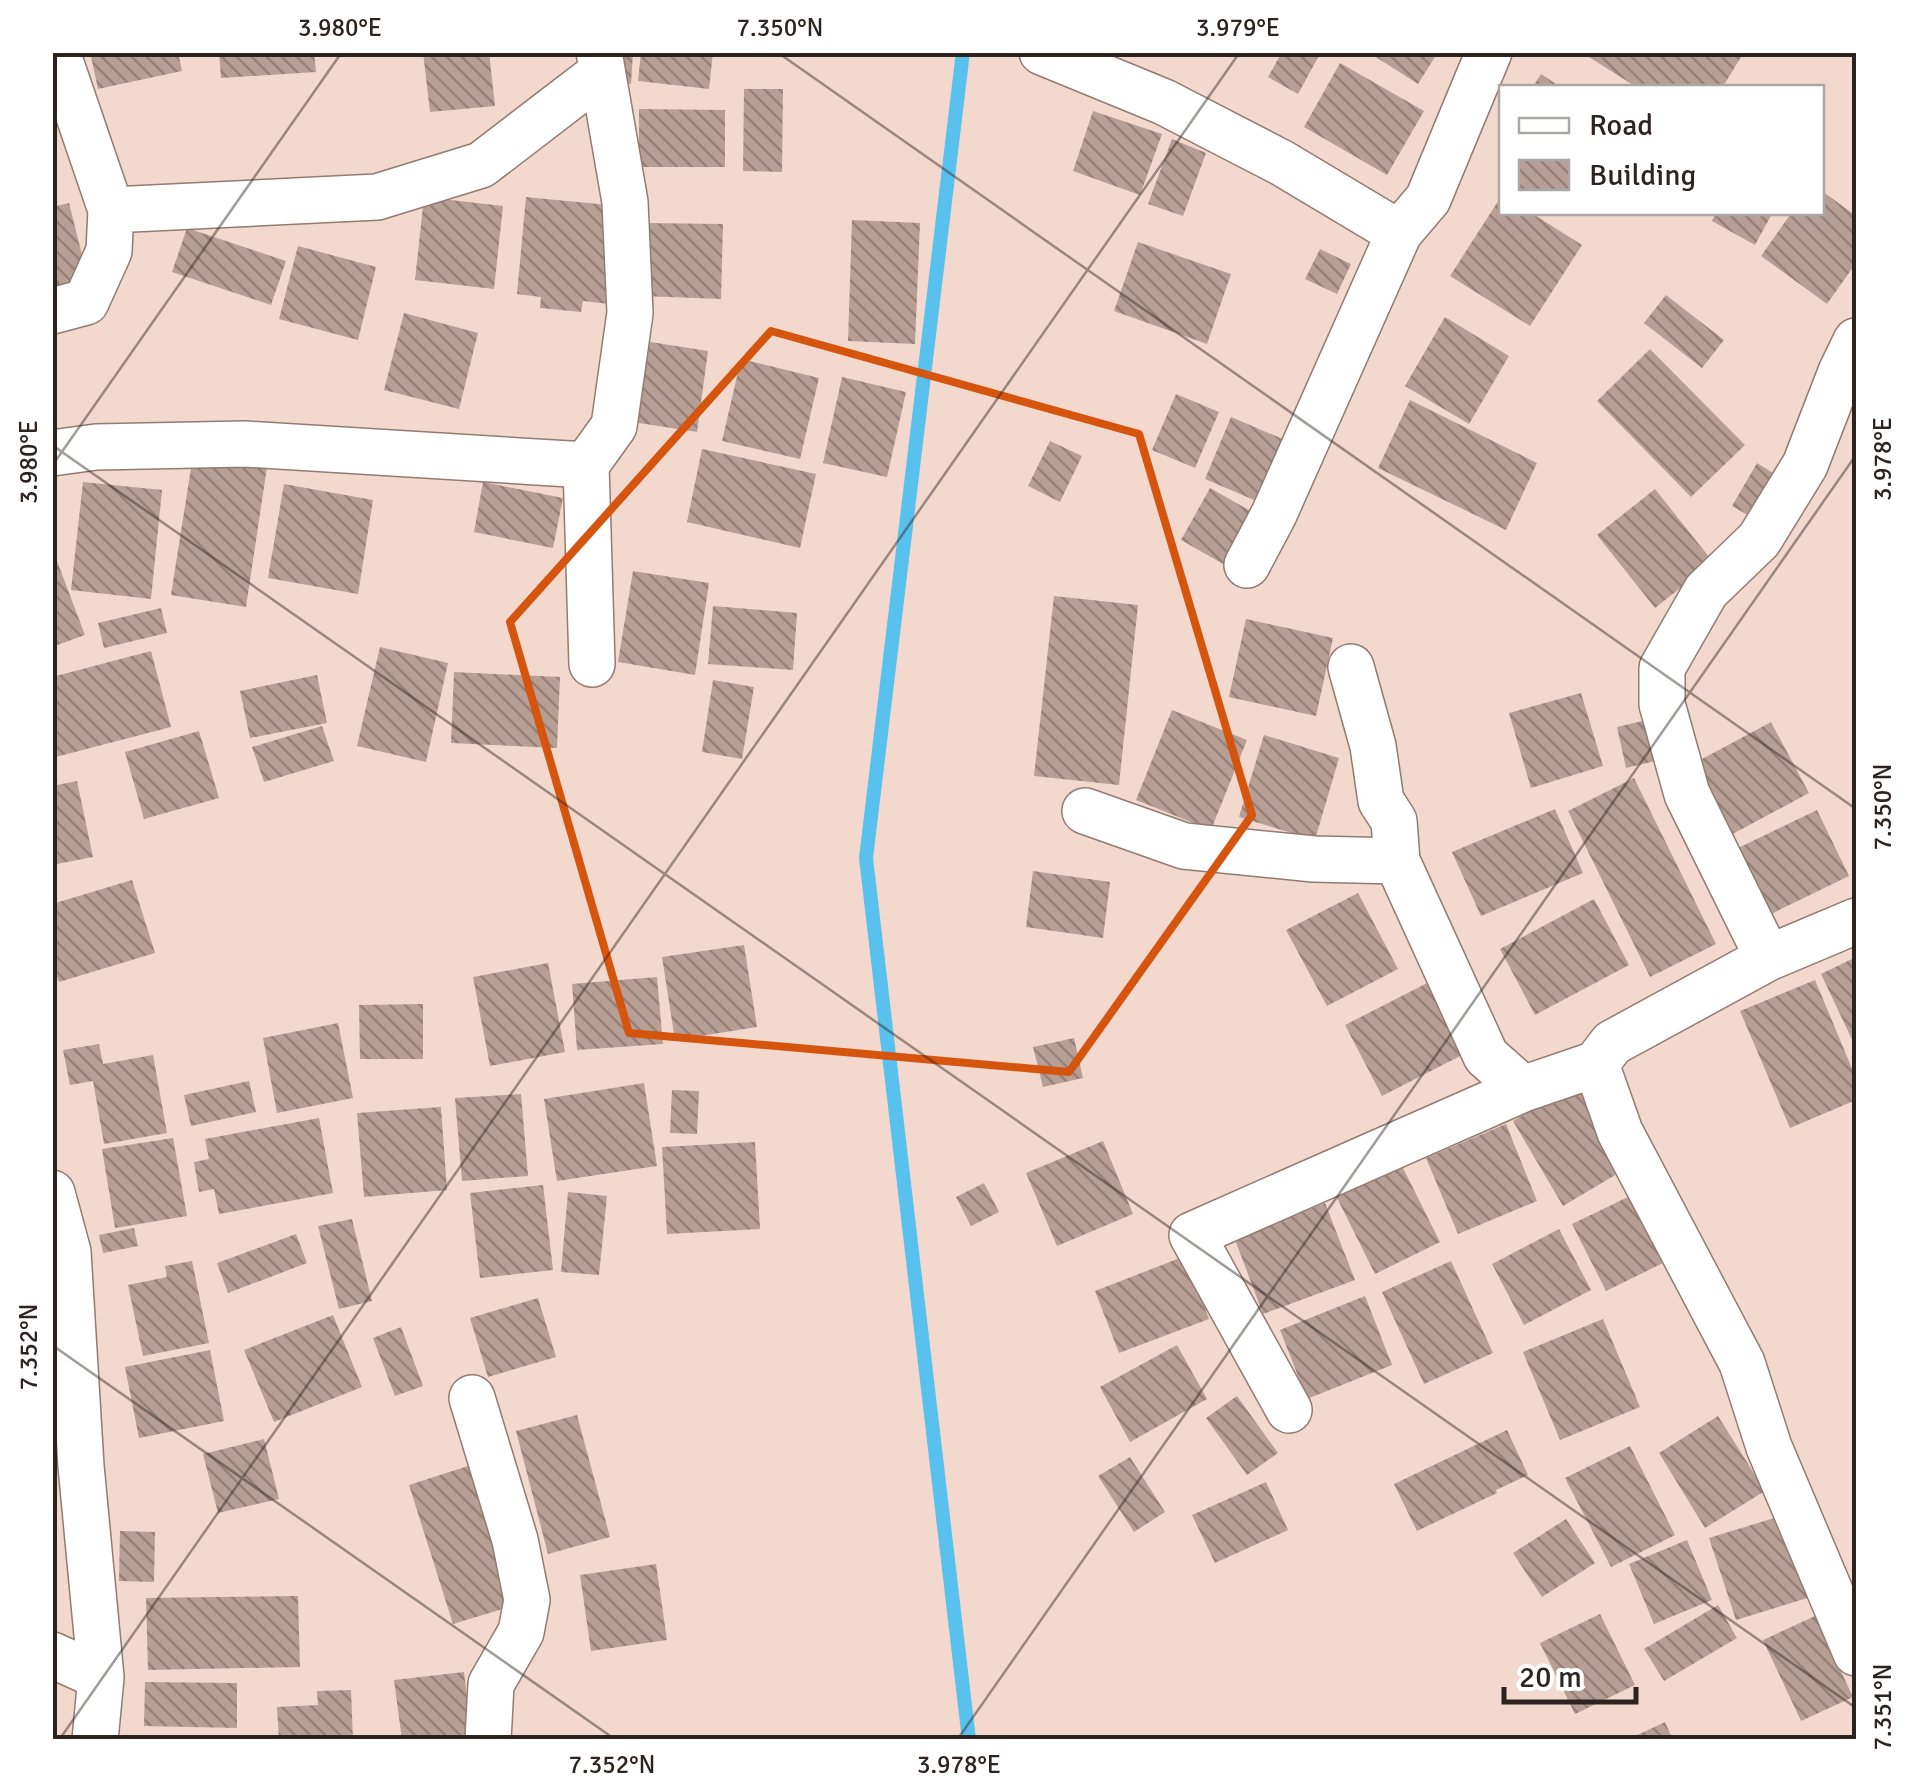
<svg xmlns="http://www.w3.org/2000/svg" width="1909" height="1792" font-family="Signika,sans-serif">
<defs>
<pattern id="building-back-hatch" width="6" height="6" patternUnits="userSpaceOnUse" patternTransform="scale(2.5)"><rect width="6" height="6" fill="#b89f95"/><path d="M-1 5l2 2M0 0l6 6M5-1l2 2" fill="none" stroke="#968179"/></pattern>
</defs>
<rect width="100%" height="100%" fill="#f3d8cd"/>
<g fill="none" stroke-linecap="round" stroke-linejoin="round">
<path stroke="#59c1ee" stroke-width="14" d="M 963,52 L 866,858 L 969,1740"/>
</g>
<path fill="url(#building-back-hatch)" d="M 90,52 L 178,52 L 182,71 L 98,89 Z
M 219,52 L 314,52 L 316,72 L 221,78 Z
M 423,52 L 489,52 L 495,106 L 430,112 Z
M 615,52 L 633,52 L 631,84 L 614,83 Z
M 641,52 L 713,52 L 709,89 L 638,81 Z
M 1282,52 L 1321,52 L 1298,94 L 1268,77 Z
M 1368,52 L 1438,52 L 1418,84 Z
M 1581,52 L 1733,52 L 1741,57 L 1722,88 L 1638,88 Z
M 1340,63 L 1424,111 L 1387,175 L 1304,127 Z
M 1541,74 L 1562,88 L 1532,88 Z
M 744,89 L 783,89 L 782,172 L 743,171 Z
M 639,109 L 725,110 L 725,167 L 639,167 Z
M 1093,111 L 1162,134 L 1140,195 L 1073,171 Z
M 1172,139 L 1206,153 L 1183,216 L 1148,204 Z
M 1822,191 L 1856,216 L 1856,263 L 1827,304 L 1761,256 L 1792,212 L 1822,212 Z
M 1502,195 L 1502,212 L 1530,212 L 1582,245 L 1530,326 L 1450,276 Z
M 424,197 L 503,206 L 494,289 L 415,280 Z
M 526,197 L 619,206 L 609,304 L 583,301 L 581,312 L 540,308 L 541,297 L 517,294 Z
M 69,203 L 88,279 L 52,288 L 52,207 Z
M 1716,212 L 1773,212 L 1755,245 L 1712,221 Z
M 852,220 L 920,223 L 915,344 L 848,341 Z
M 643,223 L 723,224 L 721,299 L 642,296 Z
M 187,228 L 286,261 L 271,305 L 172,272 Z
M 1138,242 L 1231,274 L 1207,344 L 1114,311 Z
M 298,246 L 376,267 L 358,340 L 279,319 Z
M 1320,249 L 1351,264 L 1337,294 L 1305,279 Z
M 1666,295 L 1724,340 L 1702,368 L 1644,323 Z
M 404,313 L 478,333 L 459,409 L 384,390 Z
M 1445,317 L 1509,356 L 1469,424 L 1405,386 Z
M 638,340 L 708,351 L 697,432 L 626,421 Z
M 1650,349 L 1745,445 L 1691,497 L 1597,401 Z
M 741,359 L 819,378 L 800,459 L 722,441 Z
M 842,377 L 906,392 L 887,477 L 823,463 Z
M 1176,394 L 1219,412 L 1195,468 L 1152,450 Z
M 1410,400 L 1537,463 L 1506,530 L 1378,468 Z
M 1231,417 L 1292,443 L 1266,505 L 1205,479 Z
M 1050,441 L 1082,456 L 1060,502 L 1028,486 Z
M 702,449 L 816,474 L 800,548 L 687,522 Z
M 193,455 L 267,467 L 246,607 L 171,595 Z
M 1757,463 L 1778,476 L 1753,518 L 1732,506 Z
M 83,482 L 162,490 L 151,599 L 71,590 Z
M 483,482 L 563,498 L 553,548 L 474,532 Z
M 284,484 L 373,500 L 358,594 L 268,578 Z
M 1210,488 L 1254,513 L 1225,565 L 1181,540 Z
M 1655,489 L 1713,562 L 1655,608 L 1597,535 Z
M 57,561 L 85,635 L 52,647 L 52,562 Z
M 633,571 L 709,583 L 695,675 L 618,662 Z
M 1054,596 L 1138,605 L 1119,785 L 1034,776 Z
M 713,606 L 797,613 L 793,670 L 708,664 Z
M 161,608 L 167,633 L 104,648 L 98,623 Z
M 1246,619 L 1333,638 L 1316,716 L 1229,697 Z
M 380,647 L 448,663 L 426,762 L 357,746 Z
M 151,651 L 171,727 L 52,758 L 52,677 Z
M 454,672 L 560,677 L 557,748 L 451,743 Z
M 317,675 L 327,723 L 250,738 L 240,691 Z
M 713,680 L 754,687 L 742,759 L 702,752 Z
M 1581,693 L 1603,766 L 1531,788 L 1509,713 Z
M 1172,710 L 1247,740 L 1211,830 L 1136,800 Z
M 1655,718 L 1664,759 L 1626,768 L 1617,727 Z
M 1771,722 L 1809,793 L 1727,837 L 1689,766 Z
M 322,726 L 334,761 L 264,782 L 252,747 Z
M 199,731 L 219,798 L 144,819 L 125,752 Z
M 1264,735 L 1339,758 L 1315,840 L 1239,817 Z
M 1634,778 L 1716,944 L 1650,977 L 1568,811 Z
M 77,781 L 93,857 L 52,865 L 52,786 Z
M 1555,809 L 1583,873 L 1481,916 L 1452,852 Z
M 1817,810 L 1849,876 L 1769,915 L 1736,849 Z
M 1033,871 L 1110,882 L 1103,938 L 1026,927 Z
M 132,880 L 155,953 L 59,982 L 52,962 L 52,904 Z
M 1358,893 L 1398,969 L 1327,1006 L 1286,930 Z
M 1594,899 L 1629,965 L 1535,1015 L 1500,949 Z
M 744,945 L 757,1027 L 675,1040 L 662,957 Z
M 1856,957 L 1856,1048 L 1821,974 Z
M 548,963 L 565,1052 L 490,1066 L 473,977 Z
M 657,977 L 663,1044 L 577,1050 L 572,984 Z
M 1435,979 L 1472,1050 L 1382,1096 L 1345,1025 Z
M 1815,980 L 1856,1078 L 1856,1100 L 1790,1128 L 1740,1011 Z
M 423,1004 L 423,1059 L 360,1059 L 359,1005 Z
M 338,1023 L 353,1098 L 277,1113 L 263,1038 Z
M 1074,1038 L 1083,1078 L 1043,1087 L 1033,1047 Z
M 99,1044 L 103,1064 L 153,1055 L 167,1133 L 104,1144 L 93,1081 L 70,1085 L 63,1050 Z
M 249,1081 L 256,1112 L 191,1126 L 184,1095 Z
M 644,1083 L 657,1166 L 557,1181 L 544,1099 Z
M 1578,1083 L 1627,1168 L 1563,1206 L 1513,1121 Z
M 672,1090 L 699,1091 L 697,1134 L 670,1133 Z
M 521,1094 L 528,1176 L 462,1181 L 455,1098 Z
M 441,1107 L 447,1190 L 364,1197 L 357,1113 Z
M 319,1118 L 333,1193 L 219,1214 L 214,1189 L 199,1192 L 194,1162 L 209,1159 L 205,1139 Z
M 1506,1124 L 1537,1201 L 1458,1234 L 1426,1158 Z
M 173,1138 L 187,1216 L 115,1228 L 102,1149 Z
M 1103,1141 L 1133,1214 L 1057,1246 L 1026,1173 Z
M 755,1142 L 760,1229 L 667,1234 L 662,1147 Z
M 1398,1158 L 1440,1242 L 1375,1274 L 1333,1190 Z
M 984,1183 L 999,1212 L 971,1226 L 956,1197 Z
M 543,1185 L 553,1270 L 480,1278 L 470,1193 Z
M 568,1192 L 607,1196 L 599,1275 L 561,1272 Z
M 1630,1196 L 1663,1263 L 1606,1291 L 1572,1224 Z
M 1325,1203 L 1355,1280 L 1263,1314 L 1234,1237 Z
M 352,1219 L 372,1301 L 339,1309 L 318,1226 Z
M 134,1228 L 138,1246 L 103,1253 L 99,1235 Z
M 1559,1229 L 1591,1290 L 1524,1325 L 1492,1264 Z
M 296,1234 L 307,1263 L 228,1293 L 217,1263 Z
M 1185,1256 L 1209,1319 L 1119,1353 L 1095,1291 Z
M 192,1261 L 209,1343 L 143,1356 L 128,1285 L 167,1277 L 165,1266 Z
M 1451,1261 L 1493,1353 L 1424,1384 L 1382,1292 Z
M 1365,1296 L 1392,1365 L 1307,1399 L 1280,1330 Z
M 538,1298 L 556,1357 L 488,1377 L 470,1318 Z
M 333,1315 L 362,1387 L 274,1422 L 244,1350 Z
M 1603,1319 L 1640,1407 L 1560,1440 L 1523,1352 Z
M 401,1327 L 423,1386 L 395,1396 L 373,1338 Z
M 1177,1345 L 1207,1399 L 1130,1442 L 1100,1387 Z
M 210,1350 L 224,1421 L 139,1438 L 125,1367 Z
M 1237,1396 L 1278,1453 L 1247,1475 L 1206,1418 Z
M 577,1415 L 610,1537 L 548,1554 L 516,1431 Z
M 1718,1416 L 1765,1491 L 1705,1528 L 1659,1453 Z
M 1507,1430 L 1528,1475 L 1496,1490 L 1497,1493 L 1417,1531 L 1394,1484 Z
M 264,1439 L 279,1499 L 218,1513 L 203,1454 Z
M 1630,1446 L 1675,1535 L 1611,1567 L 1565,1478 Z
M 1130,1457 L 1165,1512 L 1134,1532 L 1098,1476 Z
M 471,1465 L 516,1605 L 453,1624 L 409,1485 Z
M 1266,1482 L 1288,1530 L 1215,1563 L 1192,1515 Z
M 52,1502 L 56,1502 L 57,1536 L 52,1536 Z
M 1787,1514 L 1814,1596 L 1736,1620 L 1709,1538 Z
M 1566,1519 L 1595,1563 L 1542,1597 L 1513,1553 Z
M 120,1531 L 155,1532 L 154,1582 L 119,1581 Z
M 1687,1540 L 1712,1600 L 1654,1624 L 1629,1564 Z
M 656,1564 L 667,1640 L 591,1651 L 580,1575 Z
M 298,1596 L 300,1667 L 148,1670 L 146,1598 Z
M 1718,1605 L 1737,1638 L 1664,1681 L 1644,1649 Z
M 1600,1614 L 1635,1685 L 1575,1714 L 1540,1643 Z
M 1815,1616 L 1853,1697 L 1801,1721 L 1763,1640 Z
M 464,1672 L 472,1740 L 402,1740 L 394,1680 Z
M 145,1682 L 237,1683 L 237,1728 L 144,1726 Z
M 351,1690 L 353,1740 L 279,1740 L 277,1707 L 318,1705 L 317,1691 Z
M 1665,1722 L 1673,1740 L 1627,1740 Z"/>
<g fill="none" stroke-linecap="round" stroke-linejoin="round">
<defs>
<path id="street" d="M 1042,52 L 1164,102 L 1282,163 L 1399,233 L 1428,199 L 1489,52
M 111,210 L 377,197 L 481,165 L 601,73
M 52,311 L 86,302 L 109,251 L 111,210 L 57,52
M 52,453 L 96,447 L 245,444 L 586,465
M 1247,565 L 1274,514 L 1399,233
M 592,664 L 586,465 L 614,426 L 630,313 L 625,202 L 599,52
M 1351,667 L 1373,746 L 1381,801 L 1394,821 L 1397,861 L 1486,1056 L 1523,1089
M 1085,811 L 1184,846 L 1314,859 L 1397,861
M 1768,958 L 1856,921
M 1596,1064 L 1620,1132 L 1742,1363 L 1769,1447 L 1856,1653
M 52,1193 L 68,1252 L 81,1466 L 101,1677 L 95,1740
M 472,1398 L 515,1540 L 527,1600 L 521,1632 L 491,1684 L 488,1740
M 1289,1410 L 1192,1235 L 1523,1089 L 1596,1064 L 1612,1043 L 1768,958 L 1687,794 L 1662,704 L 1662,668 L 1706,591 L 1759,540 L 1805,465 L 1841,372 L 1856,341
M 52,1655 L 101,1677"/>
</defs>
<use href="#street" stroke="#937b71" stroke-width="48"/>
<use href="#street" stroke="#fff" stroke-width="45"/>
</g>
<path fill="none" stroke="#d5540e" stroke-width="8" stroke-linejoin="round" d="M 771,331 L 1139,434 L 1252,815 L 1069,1072 L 629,1033 L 510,622 Z"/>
<path fill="none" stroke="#2d231f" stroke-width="2.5" stroke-opacity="0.45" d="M 777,52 L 1856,809M 52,445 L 1856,1708M 52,466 L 342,52M 52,1345 L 616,1740M 59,1740 L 1240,52M 957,1740 L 1856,455M 1855,1740 L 1856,1738"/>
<rect width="1909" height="1792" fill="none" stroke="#ffffff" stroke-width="110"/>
<rect x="1499" y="85" width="325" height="130" fill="#ffffff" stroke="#aba7a5" stroke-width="2.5"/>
<rect x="1519" y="118" width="50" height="15" fill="#ffffff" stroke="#aba7a5" stroke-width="2.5"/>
<text x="1589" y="135" font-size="30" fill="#2d231f">Road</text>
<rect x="1519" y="160" width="50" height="30" fill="url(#building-back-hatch)" stroke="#aba7a5" stroke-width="2.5"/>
<text x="1589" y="185" font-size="30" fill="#2d231f">Building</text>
<path d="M1504 1687v15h132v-15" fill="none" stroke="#2d231f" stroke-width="5"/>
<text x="1519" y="1687" font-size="30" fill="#2d231f" stroke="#ffffff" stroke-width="8" paint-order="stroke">20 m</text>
<rect x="55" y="55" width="1799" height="1682" fill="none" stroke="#2d231f" stroke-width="4"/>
<g font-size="25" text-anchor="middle" fill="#2d231f">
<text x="340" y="36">3.980°E</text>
<text x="780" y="36">7.350°N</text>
<text x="1238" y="36">3.979°E</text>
<text transform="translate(1882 459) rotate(-90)" y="9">3.978°E</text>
<text transform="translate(28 462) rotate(-90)" y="9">3.980°E</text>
<text transform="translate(1882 807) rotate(-90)" y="9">7.350°N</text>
<text transform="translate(28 1347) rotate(-90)" y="9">7.352°N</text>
<text transform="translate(1882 1707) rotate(-90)" y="9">7.351°N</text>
<text x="612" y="1773">7.352°N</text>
<text x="959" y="1773">3.978°E</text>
</g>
</svg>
